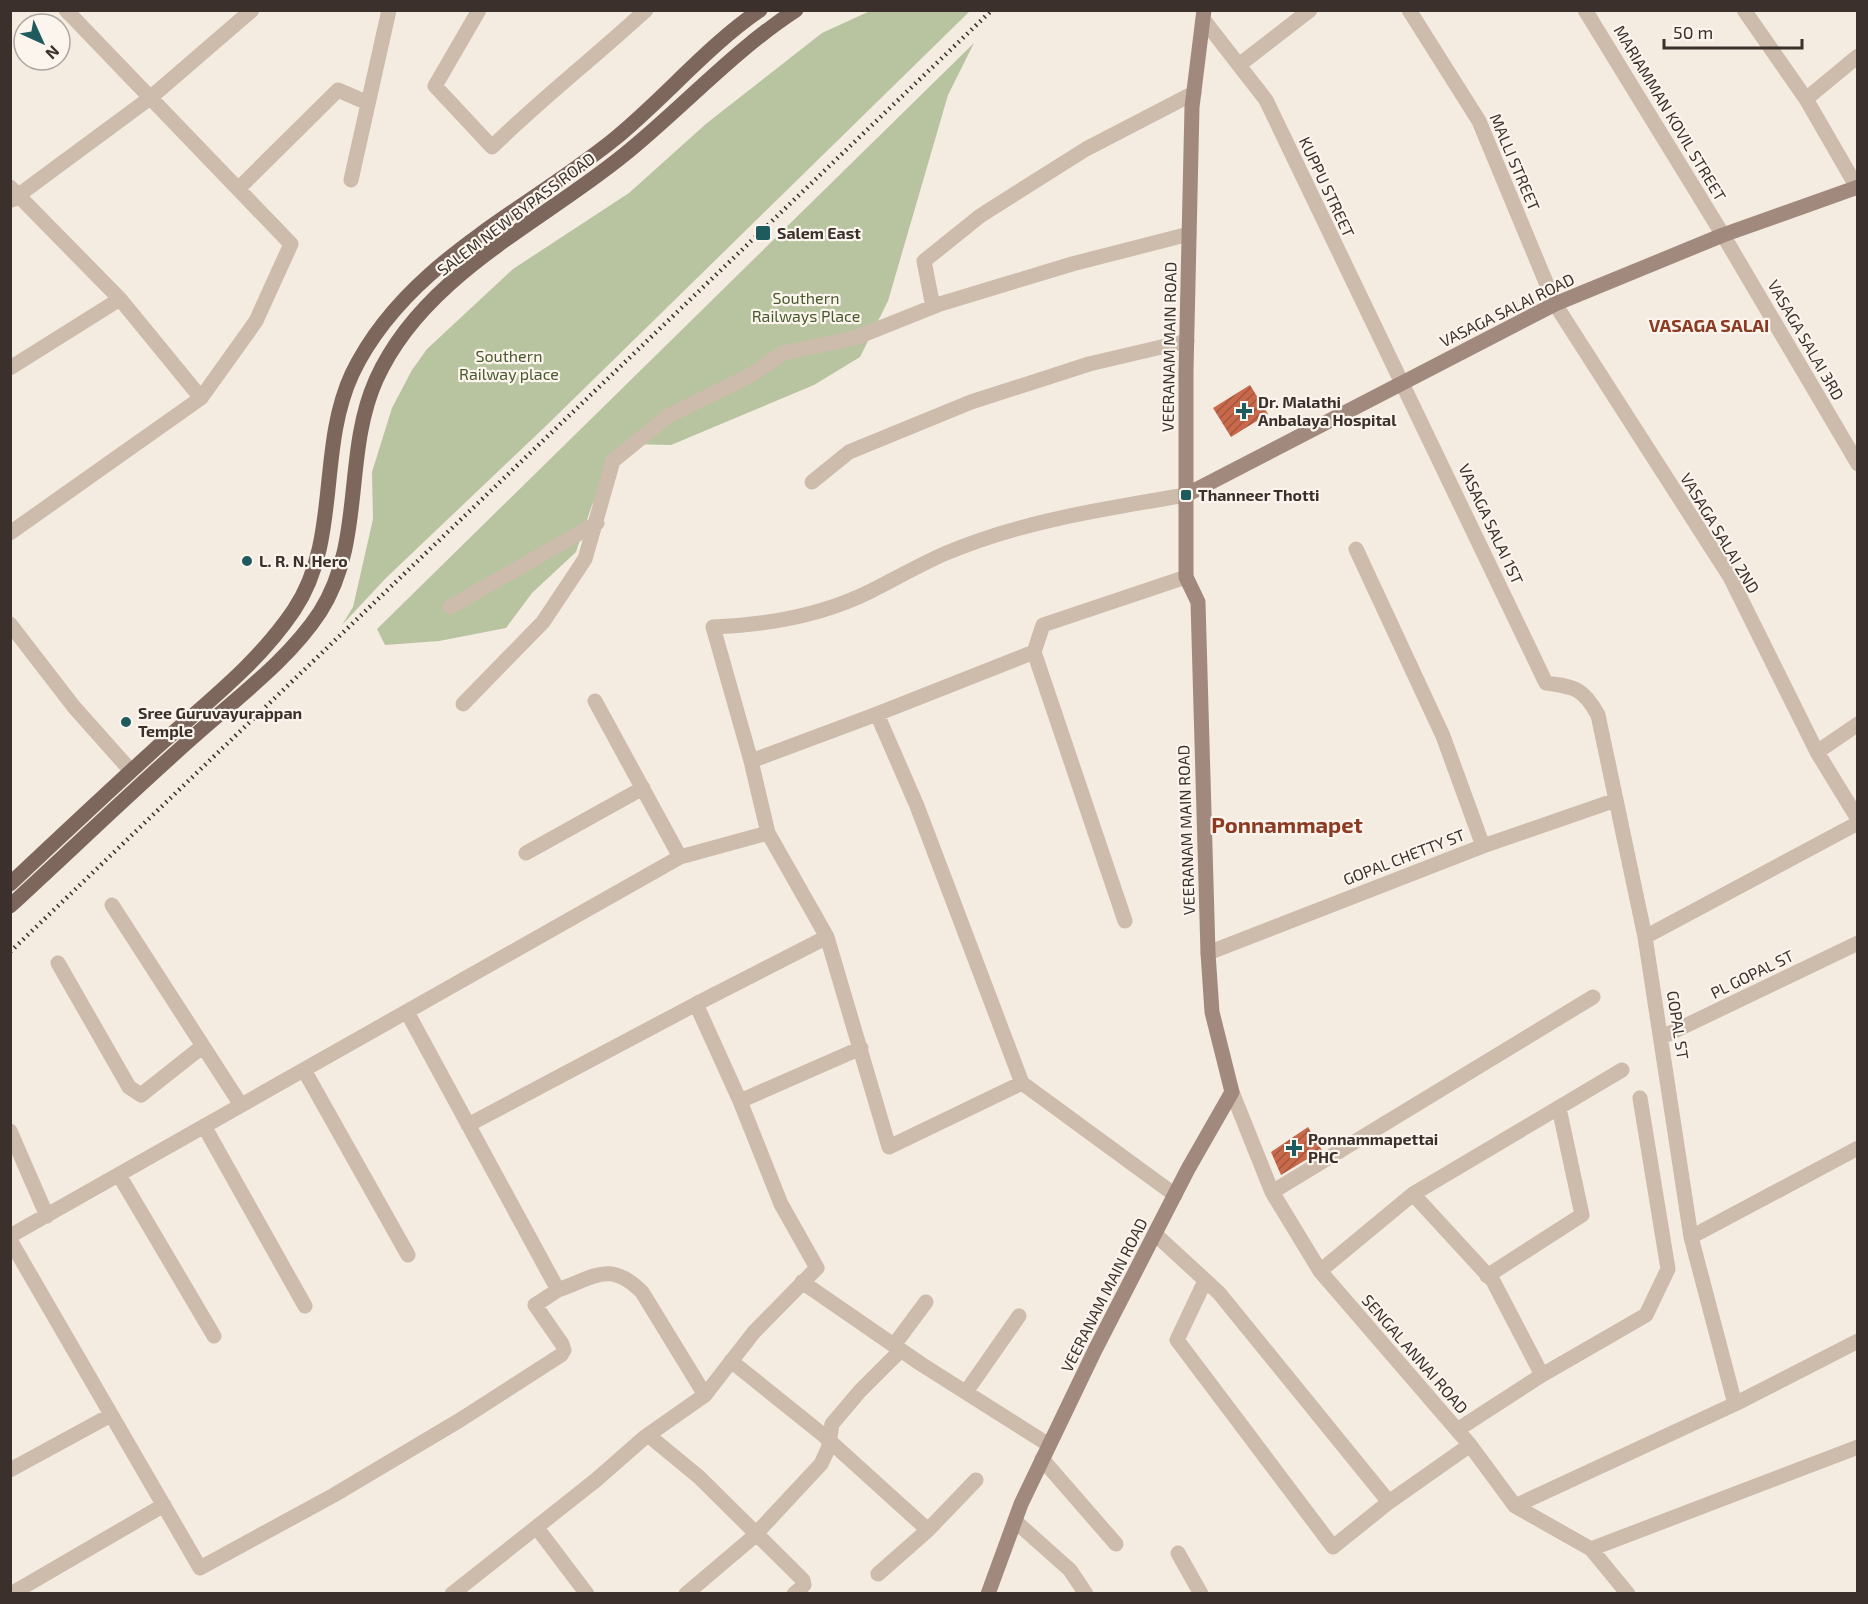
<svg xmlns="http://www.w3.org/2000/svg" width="1868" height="1604" font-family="'Exo 2',sans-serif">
<defs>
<pattern id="building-hatch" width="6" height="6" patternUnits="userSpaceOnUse" patternTransform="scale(1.5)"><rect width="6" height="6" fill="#c8694b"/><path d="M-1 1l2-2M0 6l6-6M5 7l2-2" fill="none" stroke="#a4573f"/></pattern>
</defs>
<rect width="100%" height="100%" fill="#f4ebe1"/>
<path fill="#b8c4a0" d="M 870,11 L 970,11 L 550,422 L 386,578 L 342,625 L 353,607 L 373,519 L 372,472 L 392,408 L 412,370 L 427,349 L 513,269 L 629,193 L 707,123 L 822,33 Z
M 974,43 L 948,95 L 888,301 L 860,357 L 814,385 L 671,445 L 625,444 L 592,505 L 576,552 L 532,593 L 506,628 L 439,641 L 385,645 L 377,629 Z"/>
<path fill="url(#building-hatch)" d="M 1250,385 L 1268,414 L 1231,437 L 1213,408 Z
M 1308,1127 L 1322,1150 L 1281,1175 L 1271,1152 Z"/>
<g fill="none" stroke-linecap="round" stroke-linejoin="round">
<path stroke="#cdbbac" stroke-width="15" d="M 66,10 L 291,244 L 256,321 L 201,398
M 479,10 L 435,86 L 492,147 C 541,99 595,57 646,10
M 1409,10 L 1479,121 L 1555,304 L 1730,577 L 1817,752 L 1858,819
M 1585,10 L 1723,235 L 1858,464
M 1744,10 L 1806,99 L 1858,189
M 1203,19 L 1266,100 L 1546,683 C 1575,687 1583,688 1598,715 L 1645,937 L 1691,1237 L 1735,1404
M 1239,65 L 1310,10
M 1806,99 L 1858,56
M 351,180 L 389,10
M 10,187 L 120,299 L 201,398 L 10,533
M 238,189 L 338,90 L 368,103
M 12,200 L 150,98 L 252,10
M 933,307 L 924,261 L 980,216 L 1086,149 L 1194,93
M 10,368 L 120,299
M 812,482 L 849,452 L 971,402 L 1089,364 L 1187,341
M 1356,549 L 1443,736 L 1483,846
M 450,607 L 597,523
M 10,624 L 74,707 L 131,771
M 595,701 L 680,857
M 463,704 L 543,622 L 585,559 L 613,461 L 668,416 L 751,375 L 783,353 L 855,338 L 940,304 L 1072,264 L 1189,234
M 1817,752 L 1858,724
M 751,761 L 713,627 C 768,625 821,616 871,591 C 895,579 919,565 944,554 C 1021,521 1104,509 1186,495
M 768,833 L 827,937 L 889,1147 L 1022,1083 L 1175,1195
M 526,853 L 643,788
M 112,905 L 241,1105
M 1125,921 L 1034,652 L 1043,625 L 1186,577
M 1645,937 L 1858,823
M 1208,953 L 1483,846 L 1616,800
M 58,963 L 129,1087 L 141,1095 L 203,1046
M 696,1004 L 827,937
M 407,1012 L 558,1290 C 595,1277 610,1260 642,1292 L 705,1395
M 1662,1037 L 1858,943
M 304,1070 L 408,1255
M 1022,1083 L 917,806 L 877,714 L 1034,652
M 1232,1092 L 1272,1192 L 1320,1271 L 1470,1445 L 1515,1506 L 1591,1549 L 1628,1594
M 740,1101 L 861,1048
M 204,1126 L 305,1306
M 10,1131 L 47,1216
M 119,1175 L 214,1336
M 1272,1192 L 1593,997
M 1413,1194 L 1493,1281 L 1542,1375
M 1155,1234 L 1219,1293 L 1389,1502
M 10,1236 L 680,857 L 768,833 L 751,761 L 877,714
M 1691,1237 L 1858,1148
M 10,1240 L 200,1568 L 334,1495 L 460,1420 L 561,1355 L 564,1350 L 562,1344 L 535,1305 L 558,1290
M 1320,1271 L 1413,1194 L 1622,1070
M 1487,1276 L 1582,1215 L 1559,1108
M 1205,1281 L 1177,1340 L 1333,1547 L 1389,1502 L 1470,1445
M 802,1282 L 921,1364 L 1049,1445
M 894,1345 L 926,1302
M 731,1361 L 822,1434 L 928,1530
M 966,1392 L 1019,1316
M 1457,1430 L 1542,1375 L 1646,1315 L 1668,1269 L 1640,1098
M 648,1435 L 699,1477 L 803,1580 L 804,1585 L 794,1594
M 1042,1459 L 1116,1544
M 10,1470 L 111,1415
M 1515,1506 L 1735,1404 L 1858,1341
M 1015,1521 L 1070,1570 L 1086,1594
M 537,1528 L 587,1594
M 1591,1549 L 1858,1447
M 1178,1553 L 1201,1594
M 878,1574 L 928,1530 L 976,1480
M 11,1594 L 164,1505
M 452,1594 L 596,1480 L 645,1437 L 705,1395 L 754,1332 L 817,1268 L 781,1204 L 740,1101 L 696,1004 L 468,1125
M 686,1594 L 752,1538 L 821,1464 L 828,1449 L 832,1424 L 860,1391 L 901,1350"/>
<path stroke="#a18a7d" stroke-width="15" d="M 1186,495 L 1555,304 L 1723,235 L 1858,187
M 988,1594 L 1021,1504 L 1095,1350 L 1188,1169 L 1232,1092 L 1212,1012 L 1208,953 L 1198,602 L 1186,577 L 1186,371 L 1192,107 L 1204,10"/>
<path stroke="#7d675c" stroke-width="15" d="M 10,884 C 61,836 112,788 164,741 C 210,700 259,662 294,610 C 341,540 317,450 352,374 C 404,265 522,213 612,141 C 663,100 706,47 760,10
M 10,906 C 71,850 130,793 192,738 C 235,699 288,661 320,612 C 365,542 343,454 376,380 C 423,275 541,223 625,154 C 683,107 733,51 796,10"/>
<path stroke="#3b302b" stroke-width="4.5" stroke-dasharray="1.5 4.5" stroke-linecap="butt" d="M 10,952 L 992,10"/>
</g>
<g fill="#1f5a5e" stroke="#fbf5ee" stroke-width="2">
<rect x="755" y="225" width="16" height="16" rx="3"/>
<path d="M1241 402h6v6h6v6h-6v6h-6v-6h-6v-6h6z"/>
<rect x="1180" y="489" width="12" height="12" rx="3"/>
<circle cx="247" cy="561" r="6"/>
<circle cx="126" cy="722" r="6"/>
<path d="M1291 1139h6v6h6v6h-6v6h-6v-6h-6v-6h6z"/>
</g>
<g text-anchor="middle" stroke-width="4.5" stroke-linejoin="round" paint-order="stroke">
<g font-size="16" fill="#3b302b" stroke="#fbf5ee">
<text transform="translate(1670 113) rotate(59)" y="6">MARIAMMAN KOVIL STREET</text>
<text transform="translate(1515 162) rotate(67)" y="6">MALLI STREET</text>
<text transform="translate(1327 187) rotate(65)" y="6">KUPPU STREET</text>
<text transform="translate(516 214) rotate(-37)" y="6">SALEM NEW BYPASS ROAD</text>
<text transform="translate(1507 310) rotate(-26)" y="6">VASAGA SALAI ROAD</text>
<text transform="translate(1806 340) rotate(60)" y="6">VASAGA SALAI 3RD</text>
<text transform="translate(1169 347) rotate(-89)" y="6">VEERANAM MAIN ROAD</text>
<text transform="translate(1491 524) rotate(65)" y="6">VASAGA SALAI 1ST</text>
<text transform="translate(1720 533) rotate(59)" y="6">VASAGA SALAI 2ND</text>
<text transform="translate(1186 830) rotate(-92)" y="6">VEERANAM MAIN ROAD</text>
<text transform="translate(1404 857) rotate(-21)" y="6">GOPAL CHETTY ST</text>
<text transform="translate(1752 974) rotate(-26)" y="6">PL GOPAL ST</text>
<text transform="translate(1678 1025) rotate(81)" y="6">GOPAL ST</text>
<text transform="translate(1104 1295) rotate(-63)" y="6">VEERANAM MAIN ROAD</text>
<text transform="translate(1415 1354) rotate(49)" y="6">SENGAL ANNAI ROAD</text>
</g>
<g font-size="16" font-weight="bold" fill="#3b302b" stroke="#fbf5ee" text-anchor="start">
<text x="777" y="239">Salem East</text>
<text x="1258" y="408">Dr. Malathi<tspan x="1258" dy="18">Anbalaya Hospital</tspan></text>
<text x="1198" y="501">Thanneer Thotti</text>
<text x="259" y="567">L. R. N. Hero</text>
<text x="138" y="719">Sree Guruvayurappan<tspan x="138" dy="18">Temple</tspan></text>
<text x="1308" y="1145">Ponnammapettai<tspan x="1308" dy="18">PHC</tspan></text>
</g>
<g font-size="16" fill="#4a5a2e" stroke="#fbf5ee">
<text x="806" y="304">Southern<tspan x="806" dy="18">Railways Place</tspan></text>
<text x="509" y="362">Southern<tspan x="509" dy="18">Railway place</tspan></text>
</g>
<g font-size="18" font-weight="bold" fill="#8c3b22" stroke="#fbf5ee">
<text x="1709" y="332">VASAGA SALAI</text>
</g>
<g font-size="22" font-weight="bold" fill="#8c3b22" stroke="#fbf5ee">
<text x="1287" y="833">Ponnammapet</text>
</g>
</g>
<rect width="1868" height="1604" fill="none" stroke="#3b302b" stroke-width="24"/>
<g transform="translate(42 42) rotate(135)"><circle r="28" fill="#fbf5ee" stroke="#aea6a0" stroke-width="1.5"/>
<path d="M0-4.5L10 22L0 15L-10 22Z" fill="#1f5a5e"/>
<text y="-9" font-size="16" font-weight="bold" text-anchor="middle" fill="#3b302b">N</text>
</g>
<path d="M1664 39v9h138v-9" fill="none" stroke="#3b302b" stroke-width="3"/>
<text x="1673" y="39" font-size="18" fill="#3b302b" stroke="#fbf5ee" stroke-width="4.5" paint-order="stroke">50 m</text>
</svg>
